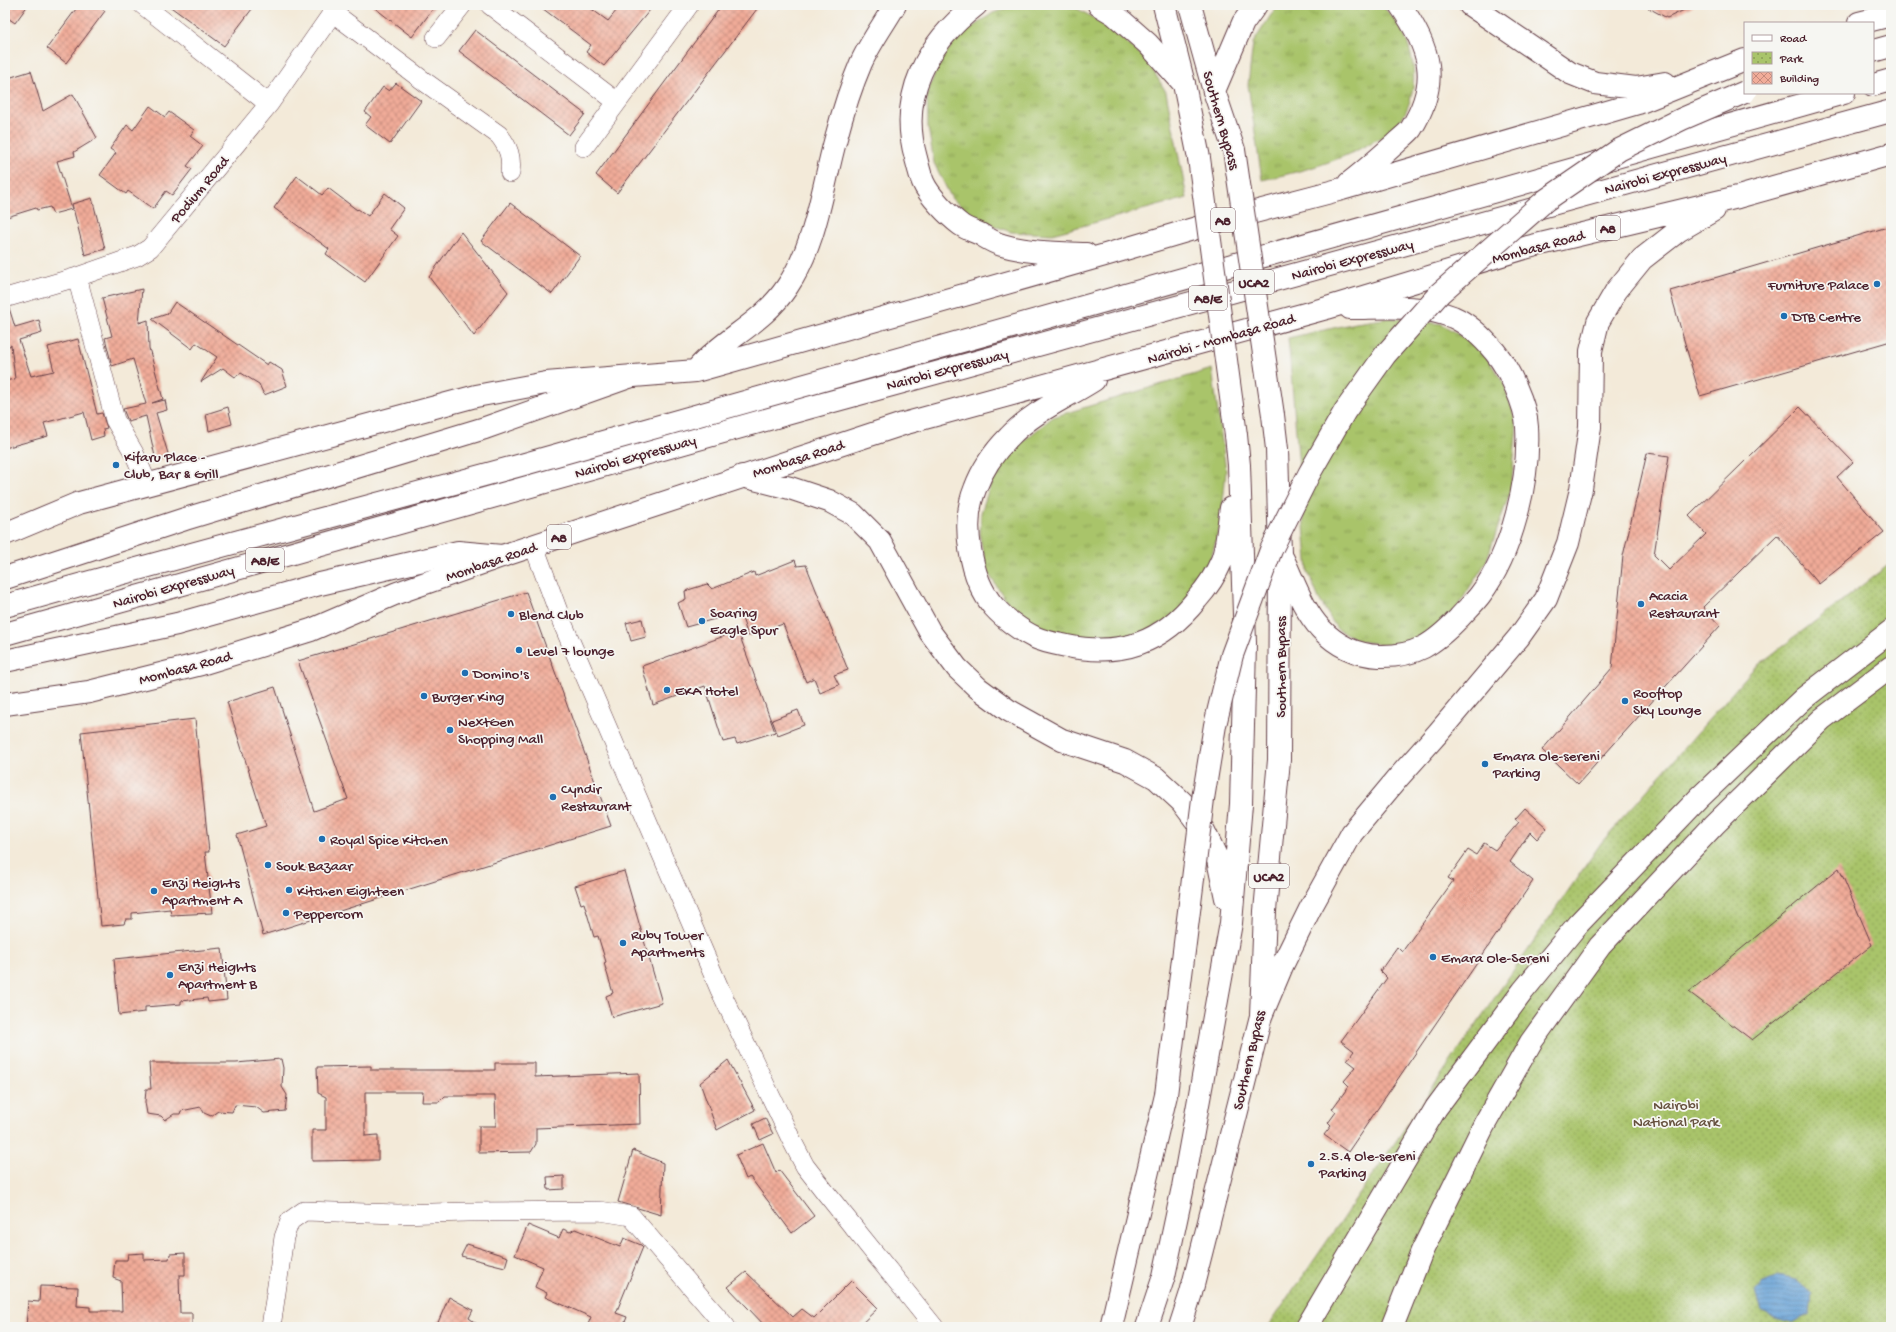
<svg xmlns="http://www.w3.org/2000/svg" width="1896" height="1332" font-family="'Gochi Hand',sans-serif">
<defs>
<pattern id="grass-tufts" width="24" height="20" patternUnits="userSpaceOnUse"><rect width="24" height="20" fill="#a9c46a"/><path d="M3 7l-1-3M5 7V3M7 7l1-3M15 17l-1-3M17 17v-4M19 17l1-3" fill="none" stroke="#8c9f57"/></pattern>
<pattern id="park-dots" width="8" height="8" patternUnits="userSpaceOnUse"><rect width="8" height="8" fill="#a9c46a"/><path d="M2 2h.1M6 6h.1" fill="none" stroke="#8c9f57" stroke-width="1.8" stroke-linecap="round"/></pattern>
<pattern id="water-rules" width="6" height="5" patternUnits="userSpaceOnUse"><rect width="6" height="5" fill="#66a1d6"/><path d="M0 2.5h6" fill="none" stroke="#5683ae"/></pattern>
<pattern id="building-cross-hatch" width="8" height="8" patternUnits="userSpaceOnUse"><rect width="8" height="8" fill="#f1ac99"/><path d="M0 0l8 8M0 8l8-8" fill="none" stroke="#c58b7d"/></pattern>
</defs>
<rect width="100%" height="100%" fill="#f6f6f2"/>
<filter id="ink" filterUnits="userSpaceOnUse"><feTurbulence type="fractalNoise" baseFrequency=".025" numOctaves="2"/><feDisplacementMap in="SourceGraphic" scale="8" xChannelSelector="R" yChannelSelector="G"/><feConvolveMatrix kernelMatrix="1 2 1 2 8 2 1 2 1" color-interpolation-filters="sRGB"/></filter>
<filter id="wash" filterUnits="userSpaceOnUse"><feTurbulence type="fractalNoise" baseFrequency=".012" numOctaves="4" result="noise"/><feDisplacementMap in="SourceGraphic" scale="16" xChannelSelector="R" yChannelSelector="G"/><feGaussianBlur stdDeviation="0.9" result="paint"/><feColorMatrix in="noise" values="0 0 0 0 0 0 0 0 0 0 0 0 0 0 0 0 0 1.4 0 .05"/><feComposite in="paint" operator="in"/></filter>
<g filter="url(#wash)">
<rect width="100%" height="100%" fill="#f3ead9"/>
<path fill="url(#grass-tufts)" stroke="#7a724a" d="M 1016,5 L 1063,5 L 1078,9 L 1107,26 L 1146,59 L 1166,92 L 1187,198 L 1052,234 L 1011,232 L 981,221 L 952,199 L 934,163 L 928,127 L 927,95 L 938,64 L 958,37 L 993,13 Z
M 1280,5 L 1381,5 C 1400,23 1409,40 1413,65 C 1416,88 1409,114 1393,130 C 1388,135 1380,138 1374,141 C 1339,162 1302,171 1262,180 L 1248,85 L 1253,43 L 1271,15 Z
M 1390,318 L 1442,324 L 1482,350 L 1504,384 L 1517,424 L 1511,489 L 1486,562 L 1456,609 L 1425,640 L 1390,646 L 1360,641 L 1337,629 L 1319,599 L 1308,572 L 1288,338 L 1356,323 Z
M 1212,369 L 1226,471 L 1221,523 L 1204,581 L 1177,615 L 1145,633 L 1101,642 L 1071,639 L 1040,628 L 1012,609 L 988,573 L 980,538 L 981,513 L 994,473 L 1021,443 L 1053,417 Z"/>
<path fill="url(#park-dots)" stroke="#7a724a" d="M 1891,563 L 1891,1327 L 1268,1327 L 1601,843 L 1753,669 Z"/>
<path fill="url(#water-rules)" stroke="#586080" d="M 1779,1276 L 1796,1280 L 1812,1294 L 1810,1315 L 1794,1323 L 1775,1318 L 1762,1312 L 1756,1291 L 1764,1282 Z"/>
<g id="blocks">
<path fill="url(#building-cross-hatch)" d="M 5,5 L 28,5 L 15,23 L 5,16 Z
M 79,5 L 97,5 L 105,11 L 66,63 L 47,48 Z
M 168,5 L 255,5 L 224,46 Z
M 371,5 L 436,5 L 412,37 Z
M 538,5 L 586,5 L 608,21 L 621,5 L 654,5 L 604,66 L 586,52 L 591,45 Z
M 722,5 L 760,5 L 617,193 L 596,175 Z
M 1643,5 L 1695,5 L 1667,18 Z
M 475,30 L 585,114 L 569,135 L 459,51 Z
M 31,71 L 43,111 L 73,94 L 97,138 L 74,152 L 75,156 L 57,161 L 72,209 L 53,214 L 50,207 L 37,210 L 36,208 L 7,217 L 5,208 L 5,79 Z
M 396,83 L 421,101 L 390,144 L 365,125 L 371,117 L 365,112 L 383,87 L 389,91 Z
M 150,106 L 165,117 L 169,112 L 194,130 L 190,136 L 203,146 L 187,166 L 192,169 L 172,195 L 166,191 L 153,209 L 128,191 L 126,194 L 100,175 L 116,153 L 110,149 L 127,125 L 133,130 Z
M 297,176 L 322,195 L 328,188 L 357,210 L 358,209 L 368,216 L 385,193 L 404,208 L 389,229 L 398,236 L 365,282 L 326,254 L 329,249 L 274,208 Z
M 92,198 L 105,249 L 85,255 L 72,204 Z
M 510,203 L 580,256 L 552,294 L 481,241 Z
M 1891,226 L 1891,341 L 1700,396 L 1670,291 Z
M 461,232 L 508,292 L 474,336 L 429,277 Z
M 142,289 L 139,323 L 148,320 L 149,348 L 163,399 L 152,403 L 165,400 L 167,410 L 156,413 L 169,457 L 156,461 L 146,416 L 128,421 L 123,409 L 146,404 L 133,359 L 112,366 L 105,338 L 112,336 L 102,298 Z
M 175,302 L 267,365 L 269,362 L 282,370 L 287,386 L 264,395 L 259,384 L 241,373 L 235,377 L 223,368 L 201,382 L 217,357 L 196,343 L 192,349 L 152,319 L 167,314 Z
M 9,308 L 15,327 L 39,320 L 42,333 L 19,340 L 31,376 L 54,371 L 48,347 L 78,339 L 97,414 L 102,413 L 107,428 L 103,429 L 104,436 L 91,440 L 84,412 L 44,423 L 48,436 L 5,448 L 5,381 L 15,379 L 11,345 L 5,348 L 5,309 Z
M 228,407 L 232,424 L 209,431 L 206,414 Z
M 1800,407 L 1853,462 L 1837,477 L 1884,532 L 1819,584 L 1777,535 L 1703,607 L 1720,626 L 1578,784 L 1542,750 L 1612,668 L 1623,556 L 1647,453 L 1669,456 L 1654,555 L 1669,570 L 1706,534 L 1689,516 Z
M 795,560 L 797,566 L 806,565 L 848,670 L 834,675 L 839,685 L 820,693 L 814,678 L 806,682 L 783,624 L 748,636 L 740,612 L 686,627 L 678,603 L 686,599 L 685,591 L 707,584 L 712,589 L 754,572 L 755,576 Z
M 526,592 L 611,826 L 263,935 L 237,835 L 266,826 L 227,702 L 275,687 L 314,811 L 348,799 L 298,661 Z
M 642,619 L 646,637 L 631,641 L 626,623 Z
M 738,631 L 775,732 L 737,744 L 735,739 L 723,742 L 705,686 L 653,705 L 642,666 Z
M 798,710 L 804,725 L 778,735 L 772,720 Z
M 195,719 L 209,852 L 205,852 L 212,913 L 171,915 L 170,909 L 132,913 L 132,919 L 126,919 L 124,924 L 101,926 L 81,732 Z
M 1525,808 L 1547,828 L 1537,839 L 1530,832 L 1510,862 L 1533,881 L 1348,1152 L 1324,1135 L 1331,1126 L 1328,1123 L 1336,1112 L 1332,1109 L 1349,1086 L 1344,1081 L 1356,1067 L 1347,1060 L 1354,1051 L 1341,1041 L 1387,978 L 1380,971 L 1397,947 L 1402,952 L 1453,881 L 1448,878 L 1468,850 L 1476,855 L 1484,843 L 1495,850 L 1519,822 L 1515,819 Z
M 1839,868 L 1872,945 L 1752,1040 L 1689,992 Z
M 624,871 L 662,1003 L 612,1017 L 606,996 L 613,993 L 604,963 L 606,962 L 598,936 L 594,937 L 584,903 L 581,904 L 575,886 Z
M 222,948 L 227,1000 L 208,1002 L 207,998 L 181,1001 L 181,1004 L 145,1007 L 145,1012 L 119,1015 L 114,959 Z
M 281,1059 L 283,1068 L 282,1087 L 287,1095 L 285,1111 L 264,1113 L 256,1107 L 235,1105 L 232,1112 L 218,1111 L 211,1116 L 204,1113 L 201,1107 L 181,1111 L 180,1114 L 174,1114 L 165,1120 L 161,1116 L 147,1114 L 145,1102 L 146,1089 L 151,1089 L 149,1063 L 236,1063 Z
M 728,1060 L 755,1110 L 717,1130 L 700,1083 Z
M 495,1063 L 535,1063 L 535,1077 L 639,1073 L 640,1124 L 536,1128 L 536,1144 L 531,1152 L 479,1153 L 479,1126 L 496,1126 L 495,1096 L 445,1096 L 439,1102 L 422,1102 L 423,1092 L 365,1092 L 365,1136 L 378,1135 L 378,1160 L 312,1161 L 312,1130 L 326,1130 L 326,1097 L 318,1093 L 317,1067 L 371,1066 L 371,1070 L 495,1070 Z
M 765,1118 L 773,1134 L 760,1140 L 753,1124 Z
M 763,1143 L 776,1173 L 779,1170 L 814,1216 L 792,1233 L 750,1177 L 746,1179 L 736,1155 Z
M 633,1150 L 663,1163 L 661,1215 L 618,1202 Z
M 564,1176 L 564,1189 L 548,1190 L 547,1177 Z
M 528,1225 L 559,1238 L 563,1229 L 570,1232 L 575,1229 L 620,1247 L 624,1238 L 641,1245 L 643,1247 L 616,1313 L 627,1317 L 623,1327 L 587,1327 L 591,1317 L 545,1297 L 547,1293 L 535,1287 L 543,1267 L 515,1255 Z
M 467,1244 L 508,1257 L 505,1267 L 461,1256 Z
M 144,1253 L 144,1260 L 169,1259 L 170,1254 L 185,1253 L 185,1275 L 179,1275 L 180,1313 L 192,1313 L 192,1327 L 26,1327 L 28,1301 L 39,1302 L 40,1286 L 78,1287 L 77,1306 L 90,1307 L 90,1311 L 122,1311 L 121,1281 L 113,1278 L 115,1260 L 127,1260 L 128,1254 Z
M 746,1272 L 793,1317 L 802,1309 L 814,1318 L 851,1281 L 878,1308 L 858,1327 L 766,1327 L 728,1287 Z
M 449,1297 L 473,1310 L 469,1318 L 481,1327 L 436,1327 Z"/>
</g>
</g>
<g filter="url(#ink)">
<use href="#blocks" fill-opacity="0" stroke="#633d45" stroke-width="1"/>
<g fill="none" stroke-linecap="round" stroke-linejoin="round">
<defs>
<path id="minor" d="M 143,5 L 269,104
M 490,5 L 617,102
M 332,12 L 425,82 L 499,135 C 509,148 512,157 510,173
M 436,38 L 462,5
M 584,147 L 689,5
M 77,277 L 115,420 L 134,453 L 147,483
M 5,298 L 77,277 L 137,256 L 150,248 L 269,104 L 338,5
M 534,546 L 562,622 L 720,990 L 791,1139 L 805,1166 L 826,1193 L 934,1327
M 271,1327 L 284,1237 L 290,1221 L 304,1211 L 398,1214 L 467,1212 L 600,1211 L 631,1216 L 726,1327"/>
<path id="secondary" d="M 1164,5 L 1184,84
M 1190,5 L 1214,91"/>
<path id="primary" d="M 1307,1327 L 1436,1108 L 1523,991 L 1578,924 L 1699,798 L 1804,698 L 1891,631
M 1392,1327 L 1422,1251 L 1484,1125 L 1531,1042 L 1600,946 L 1714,825 L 1822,719 L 1891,667"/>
<path id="trunk" d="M 976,5 C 927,43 898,96 916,158 C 918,166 920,175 923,182 C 929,196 949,216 961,225 C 966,229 974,231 980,234 C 987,238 994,243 1002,245 C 1029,253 1058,253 1086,254
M 1099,5 L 1114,14 L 1148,44 L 1184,84 L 1199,158
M 1470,5 L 1570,73 L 1595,83 L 1636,88 L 1665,83
M 1859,23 L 1891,15
M 1234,150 L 1214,91 L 1243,23 L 1256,5
M 1349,183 C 1365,171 1380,157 1395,144 C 1400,139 1407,134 1411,129 C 1441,81 1430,48 1400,5
M 698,368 C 726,337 763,323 787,287 C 817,243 822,188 836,138 C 842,115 852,84 861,63 C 870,43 884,24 895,5
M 1094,380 C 1066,398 1032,412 1009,437 C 995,451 982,470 975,489 C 961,523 970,579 994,607 C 1004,618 1021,631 1034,637 C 1044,642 1057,644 1067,646 C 1122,657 1162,643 1197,599 C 1207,588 1216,574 1222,560 C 1228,544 1228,524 1231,508
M 742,476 L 790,488 L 829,501 L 853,514 L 880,541 L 930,632 L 957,668 L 978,688 L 1008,710 L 1062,740 L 1125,761 L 1156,778 L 1182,802 L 1204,831 L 1218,860 L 1226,898
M 5,534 L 79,503 L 476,396 L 546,383 L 696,371 L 1105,255 L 1220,221 L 1342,189 L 1638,103 L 1745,60
M 1283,559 C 1294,582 1303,610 1321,629 C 1337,646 1356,655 1379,656 C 1416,657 1434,644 1459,618 C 1466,610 1474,603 1480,595 C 1512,553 1530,479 1527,427 C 1526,405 1509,369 1495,352 C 1484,339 1469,324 1453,317 C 1421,304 1384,308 1350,308
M 5,704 L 89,692 L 201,664 L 311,630 L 397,593 L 502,556 L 903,424 L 1327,308 L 1528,247 L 1738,197 L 1891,154
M 1261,1016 L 1282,966 L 1310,909 L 1352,833 L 1397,779 L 1438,733 L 1519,637 L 1546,599 L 1568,543 L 1581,489 L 1590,427 L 1591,351 L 1598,322 L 1616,291 L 1642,259 L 1678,231 L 1714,210
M 1147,1327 L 1164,1276 L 1183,1187 L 1231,923 L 1241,804 L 1244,687 L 1245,643 L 1239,465 L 1236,435
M 1180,1327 L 1191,1293 L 1261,1016 L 1265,911 L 1279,760 L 1280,554 L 1277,449 L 1273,415"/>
<path id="motorway" d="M 1873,51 L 1891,46
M 1873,85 L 1891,80
M 5,578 L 185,519 L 485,428 L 632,376
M 5,606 C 176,557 349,512 521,465 L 1844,93
M 5,634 L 808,408 L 1891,111
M 5,661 L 177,624 L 320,584 L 458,552 L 502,556
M 1111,1327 L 1166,1095"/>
</defs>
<use href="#minor" stroke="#633d45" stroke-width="20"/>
<use href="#secondary" stroke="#633d45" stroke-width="24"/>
<use href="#primary" stroke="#633d45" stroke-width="24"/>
<use href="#trunk" stroke="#633d45" stroke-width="24"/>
<use href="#motorway" stroke="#633d45" stroke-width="24"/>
<use href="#minor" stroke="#fff" stroke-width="19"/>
<use href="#secondary" stroke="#fff" stroke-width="22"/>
<use href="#primary" stroke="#fff" stroke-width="22"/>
<use href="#trunk" stroke="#fff" stroke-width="22"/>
<use href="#motorway" stroke="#fff" stroke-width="22"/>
<defs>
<path id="trunk-bridge" d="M 1234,150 L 1273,415
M 1199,158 L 1236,435"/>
<path id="motorway-bridge" d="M 1166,1095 L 1203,799 L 1215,725 L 1232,655 L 1271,550 L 1309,474 L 1345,411 L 1385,355 L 1440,293 L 1546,200 L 1619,150 L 1682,119 L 1745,92"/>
</defs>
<use href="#trunk-bridge" stroke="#633d45" stroke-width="24" stroke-linecap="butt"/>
<use href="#motorway-bridge" stroke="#633d45" stroke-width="24" stroke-linecap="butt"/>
<use href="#trunk-bridge" stroke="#fff" stroke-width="22"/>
<use href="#motorway-bridge" stroke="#fff" stroke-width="22"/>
</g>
</g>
<g fill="#1f6fb2" stroke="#f6f6f2" stroke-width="1.5">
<circle cx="1877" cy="284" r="4"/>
<circle cx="1784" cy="316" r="4"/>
<circle cx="116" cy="465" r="4"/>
<circle cx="1641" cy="604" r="4"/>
<circle cx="511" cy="614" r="4"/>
<circle cx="702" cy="621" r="4"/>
<circle cx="519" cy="650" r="4"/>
<circle cx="465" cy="673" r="4"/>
<circle cx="667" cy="690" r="4"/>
<circle cx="424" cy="696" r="4"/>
<circle cx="1625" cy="701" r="4"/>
<circle cx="450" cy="730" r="4"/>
<circle cx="1485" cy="764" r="4"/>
<circle cx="553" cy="797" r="4"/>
<circle cx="322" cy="839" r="4"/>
<circle cx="268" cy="865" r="4"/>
<circle cx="289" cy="890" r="4"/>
<circle cx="154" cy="891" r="4"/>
<circle cx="286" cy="913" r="4"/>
<circle cx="623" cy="943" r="4"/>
<circle cx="1433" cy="957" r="4"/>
<circle cx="170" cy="975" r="4"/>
<circle cx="1311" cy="1164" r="4"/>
</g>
<g text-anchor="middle" stroke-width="3.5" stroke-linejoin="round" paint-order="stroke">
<g fill="#f6f6f2" stroke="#7e6067" stroke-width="1">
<rect x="1211" y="208" width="24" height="24" rx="3"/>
<rect x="1596" y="216" width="24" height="24" rx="3"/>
<rect x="1234" y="270" width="40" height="24" rx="3"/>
<rect x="1189" y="286" width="38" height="24" rx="3"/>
<rect x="547" y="525" width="24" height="24" rx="3"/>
<rect x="246" y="548" width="38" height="24" rx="3"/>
<rect x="1249" y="864" width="40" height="24" rx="3"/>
</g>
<g font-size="14" font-weight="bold" fill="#4a1f2b">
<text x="1223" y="225">A8</text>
<text x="1608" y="233">A8</text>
<text x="1254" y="287">UCA2</text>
<text x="1208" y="303">A8/E</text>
<text x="559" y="542">A8</text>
<text x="265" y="565">A8/E</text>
<text x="1269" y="881">UCA2</text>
</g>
<g font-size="15" fill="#4a1f2b" stroke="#f6f6f2">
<text transform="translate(1222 120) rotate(74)" y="5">Southern Bypass</text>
<text transform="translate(1665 173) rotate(-15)" y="5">Nairobi Expressway</text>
<text transform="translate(199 189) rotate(-50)" y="5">Podium Road</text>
<text transform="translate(1538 246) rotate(-15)" y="5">Mombasa Road</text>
<text transform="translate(1352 259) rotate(-15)" y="5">Nairobi Expressway</text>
<text transform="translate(1221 338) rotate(-16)" y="5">Nairobi - Mombasa Road</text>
<text transform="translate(947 369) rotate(-15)" y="5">Nairobi Expressway</text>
<text transform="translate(635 456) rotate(-16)" y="5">Nairobi Expressway</text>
<text transform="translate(798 458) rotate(-18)" y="5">Mombasa Road</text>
<text transform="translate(491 561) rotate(-19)" y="5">Mombasa Road</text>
<text transform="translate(173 586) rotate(-16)" y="5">Nairobi Expressway</text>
<text transform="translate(185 667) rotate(-15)" y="5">Mombasa Road</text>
<text transform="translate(1280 667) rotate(-90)" y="5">Southern Bypass</text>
<text transform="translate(1248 1060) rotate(-77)" y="5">Southern Bypass</text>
</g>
<g font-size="15" fill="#4a1f2b" stroke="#f6f6f2" text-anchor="start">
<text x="1869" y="289" text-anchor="end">Furniture Palace</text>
<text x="1792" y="321">DTB Centre</text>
<text x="124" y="461">Kifaru Place -<tspan x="124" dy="17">Club, Bar &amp; Grill</tspan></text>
<text x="1649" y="600">Acacia<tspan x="1649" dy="17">Restaurant</tspan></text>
<text x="710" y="617">Soaring<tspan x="710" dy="17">Eagle Spur</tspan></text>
<text x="519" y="619">Blend Club</text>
<text x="527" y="655">Level 7 lounge</text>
<text x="473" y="678">Domino's</text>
<text x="675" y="695">EKA Hotel</text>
<text x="1633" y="697">Rooftop<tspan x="1633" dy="17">Sky Lounge</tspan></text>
<text x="432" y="701">Burger King</text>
<text x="458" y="726">NextGen<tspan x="458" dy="17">Shopping Mall</tspan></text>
<text x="1493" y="760">Emara Ole-sereni<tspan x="1493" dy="17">Parking</tspan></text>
<text x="561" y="793">Cyndir<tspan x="561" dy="17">Restaurant</tspan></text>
<text x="330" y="844">Royal Spice Kitchen</text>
<text x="276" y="870">Souk Bazaar</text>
<text x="162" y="887">Enzi Heights<tspan x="162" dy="17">Apartment A</tspan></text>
<text x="297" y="895">Kitchen Eighteen</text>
<text x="294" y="918">Peppercorn</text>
<text x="631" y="939">Ruby Tower<tspan x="631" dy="17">Apartments</tspan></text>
<text x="1441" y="962">Emara Ole-Sereni</text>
<text x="178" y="971">Enzi Heights<tspan x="178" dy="17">Apartment B</tspan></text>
<text x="1319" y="1160">2.5.4 Ole-sereni<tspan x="1319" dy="17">Parking</tspan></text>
</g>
<g font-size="15" fill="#66513e" stroke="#f6f6f2">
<text x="1676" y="1109">Nairobi<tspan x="1676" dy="17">National Park</tspan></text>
</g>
</g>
<rect width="1896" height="1332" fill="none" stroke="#f6f6f2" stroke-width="20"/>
<rect x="1744" y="22" width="130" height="72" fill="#f6f6f2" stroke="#b1a0a2"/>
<rect x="1752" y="35" width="20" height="6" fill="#ffffff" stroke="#b1a0a2"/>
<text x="1780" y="42" font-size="12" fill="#4a1f2b">Road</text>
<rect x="1752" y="52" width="20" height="12" fill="url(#park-dots)" stroke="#b1a0a2"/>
<text x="1780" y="62" font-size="12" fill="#4a1f2b">Park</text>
<rect x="1752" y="72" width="20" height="12" fill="url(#building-cross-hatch)" stroke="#b1a0a2"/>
<text x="1780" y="82" font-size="12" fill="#4a1f2b">Building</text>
</svg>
